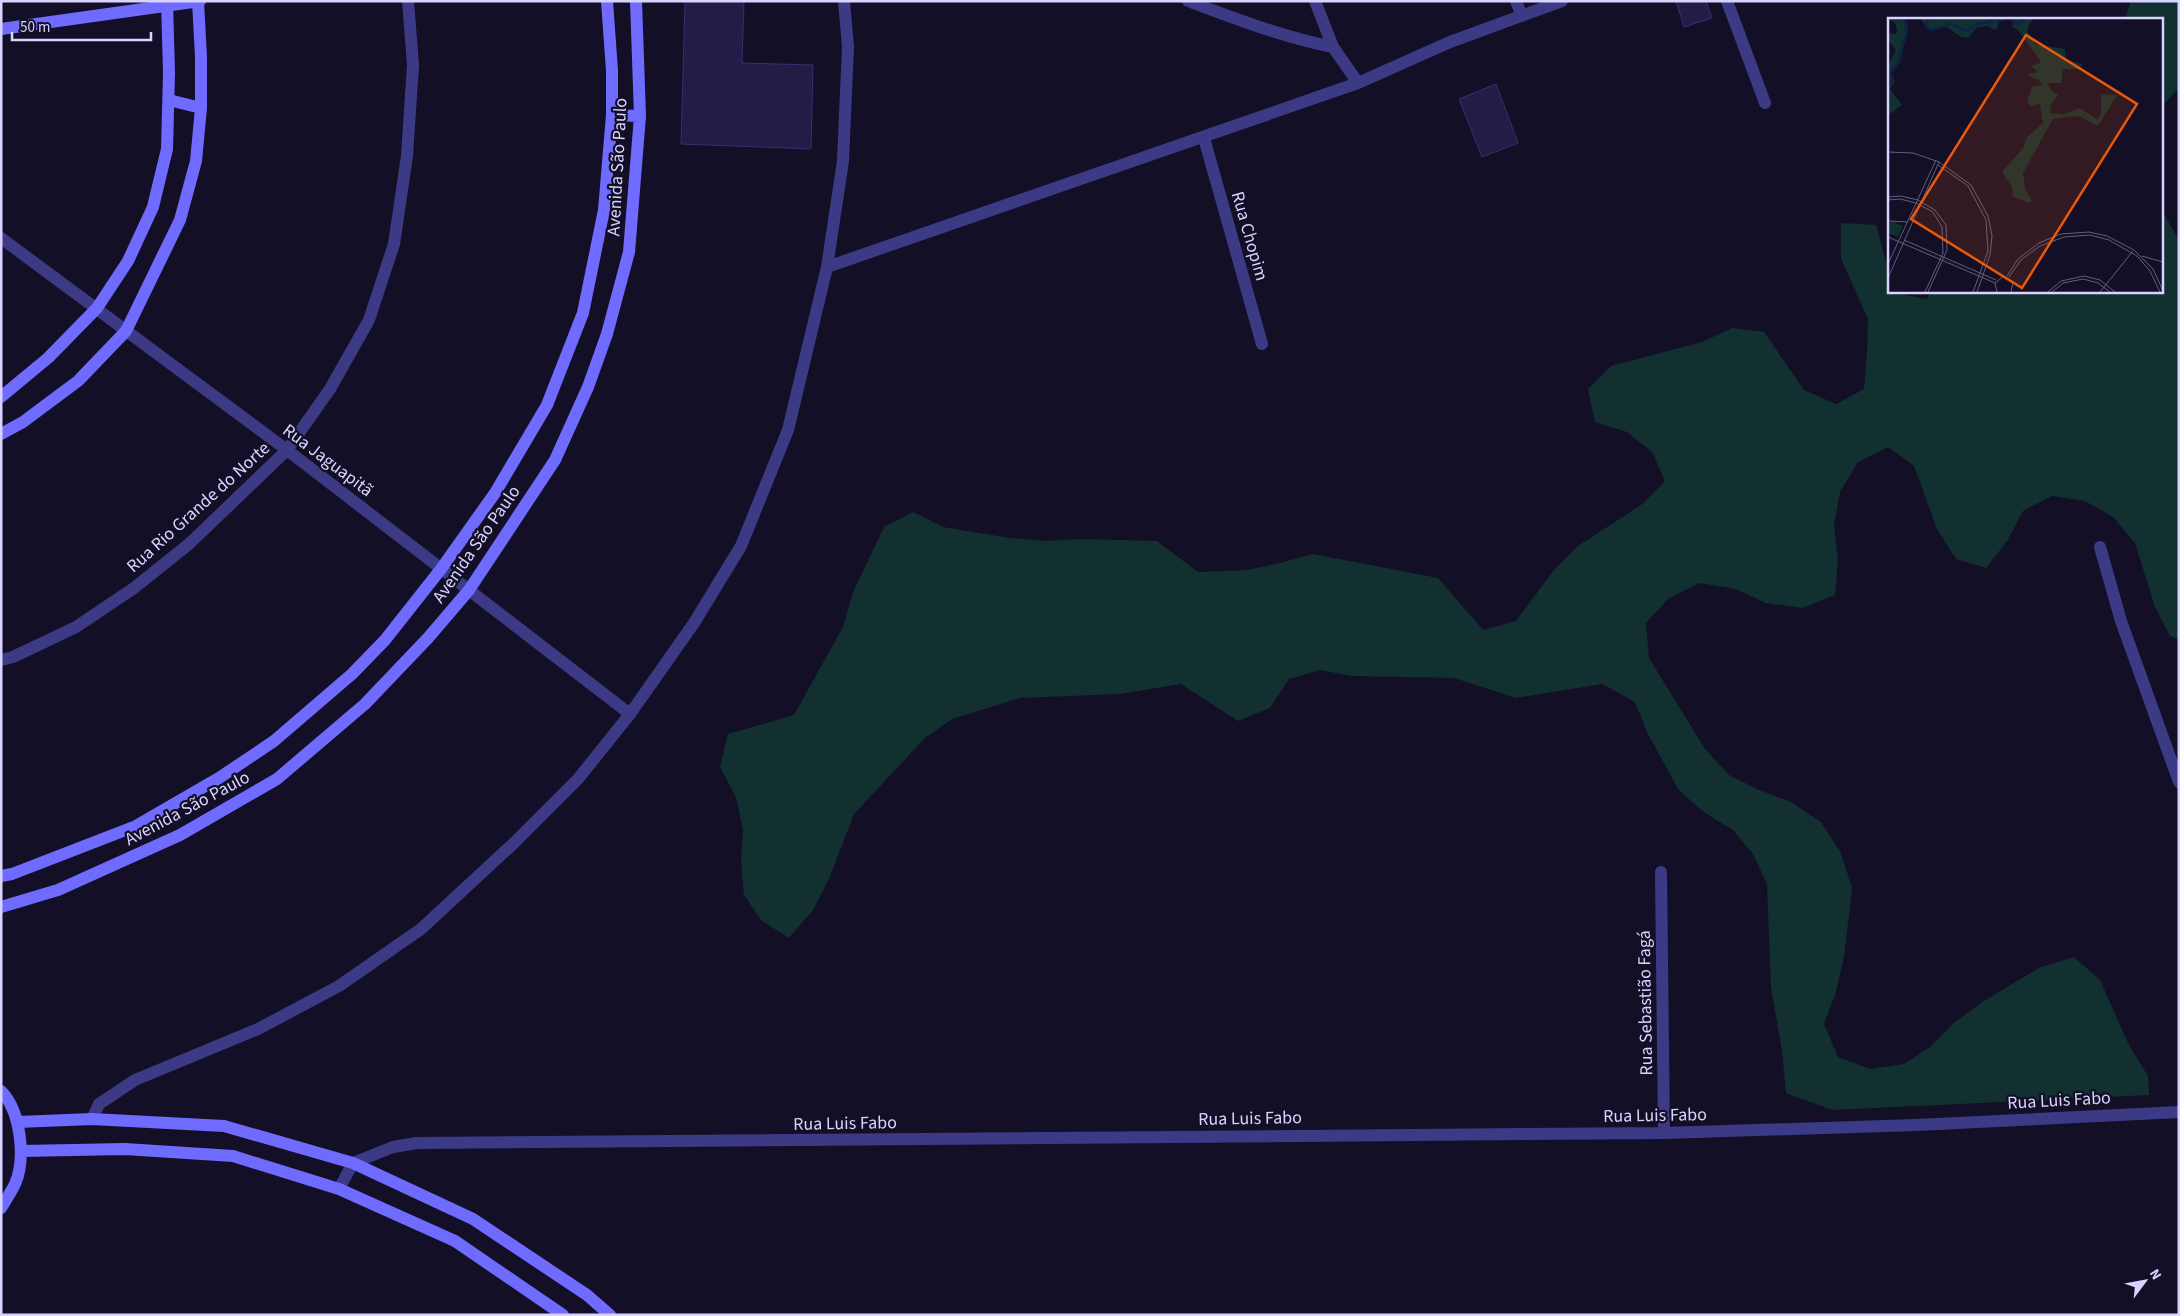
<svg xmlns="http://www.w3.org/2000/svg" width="2180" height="1316" font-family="'Source Sans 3',sans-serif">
<rect width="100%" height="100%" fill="#130f26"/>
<path fill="#12302f" d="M 2131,1 L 2179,1 L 2179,88 L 2161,107 L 2161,19 L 2125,19 Z
M 2161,209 L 2179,240 L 2179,639 L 2170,636 L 2155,607 L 2135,543 L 2113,517 L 2085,501 L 2052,496 L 2023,511 L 2007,541 L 1986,568 L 1956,559 L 1937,529 L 1914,466 L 1888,447 L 1858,462 L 1840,492 L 1834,525 L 1838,560 L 1835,595 L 1803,608 L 1766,603 L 1736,589 L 1700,583 L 1669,598 L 1646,623 L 1649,658 L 1705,749 L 1729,775 L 1759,790 L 1791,802 L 1821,822 L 1841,853 L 1852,888 L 1844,957 L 1836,992 L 1824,1024 L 1838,1057 L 1870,1069 L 1904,1064 L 1930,1047 L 1954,1023 L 1981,1003 L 2010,985 L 2041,967 L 2074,957 L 2100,980 L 2129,1045 L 2148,1076 L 2149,1095 L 1832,1110 L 1786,1093 L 1782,1051 L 1771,987 L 1767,884 L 1753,854 L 1733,830 L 1702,811 L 1678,789 L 1647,732 L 1635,702 L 1602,684 L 1516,698 L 1454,678 L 1352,676 L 1320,670 L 1289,679 L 1270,708 L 1238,721 L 1181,684 L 1120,694 L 1020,698 L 952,719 L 925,738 L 854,814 L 829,879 L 813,910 L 789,938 L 762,921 L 744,895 L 741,861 L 743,830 L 736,797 L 720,767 L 728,734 L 794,715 L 843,627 L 853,592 L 884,527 L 913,512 L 943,527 L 1010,538 L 1046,541 L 1081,539 L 1157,541 L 1198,572 L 1247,570 L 1280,563 L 1313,554 L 1438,578 L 1483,630 L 1516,621 L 1554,570 L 1578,546 L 1641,505 L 1665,481 L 1652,452 L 1627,432 L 1595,422 L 1588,389 L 1611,366 L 1702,342 L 1732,328 L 1764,332 L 1804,390 L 1836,404 L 1864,389 L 1867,353 L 1868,319 L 1841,259 L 1841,223 L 1876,225 L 1889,273 L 1889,291 L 1893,291 L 1894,293 L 1927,299 L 1930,291 L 2161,291 Z"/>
<path fill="#241b47" stroke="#3b2d73" d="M 685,1 L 744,1 L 742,63 L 813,65 L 811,149 L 681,144 Z
M 1676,1 L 1706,1 L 1712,18 L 1684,27 Z
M 1496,84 L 1518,143 L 1482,157 L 1459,99 Z"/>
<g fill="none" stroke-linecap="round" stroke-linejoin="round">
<path stroke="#3d3a85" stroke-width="12" d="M 1188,1 C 1236,19 1283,37 1333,47
M 1315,1 L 1333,47 L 1358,83
M 1516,1 L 1522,16
M 1727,1 L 1765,103
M 1204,138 L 1262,344
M 1,238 L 287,450 L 630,714
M 827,267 L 1358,83 L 1450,42 L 1562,1
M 2100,547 L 2121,621 L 2179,782
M 1,660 L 13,657 L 76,627 L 134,588 L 189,544 L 287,450 L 330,389 L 369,320 L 394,244 L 407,156 L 413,65 L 408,1
M 1661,872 L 1664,1133
M 92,1119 L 99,1104 L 135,1080 L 258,1029 L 339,986 L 421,929 L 514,843 L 578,779 L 630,714 L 694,623 L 741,546 L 788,430 L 827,267 L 843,161 L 848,47 L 844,1
M 339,1189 L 353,1163 L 393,1147 L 417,1143 L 1664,1133 L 1916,1125 L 2179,1112"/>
<path stroke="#6f6bff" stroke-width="12" d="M 1,29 L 200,1
M 169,100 L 201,108
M 612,115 L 640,116
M 1,397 L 48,358 L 97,308 L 128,261 L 153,207 L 167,149 L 169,73 L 167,1
M 1,434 L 23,422 L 78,381 L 126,331 L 180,220 L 196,161 L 201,108 L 201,57 L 198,1
M 1,876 L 12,874 L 136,826 L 219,778 L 274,741 L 352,674 L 385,640 L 441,569 L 495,493 L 547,405 L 583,313 L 604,210 L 612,115 L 612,71 L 607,1
M 1,907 L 58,890 L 180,835 L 277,779 L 365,704 L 428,638 L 469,590 L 555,460 L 588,387 L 607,334 L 629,252 L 640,116 L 636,1
M 1,1091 C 21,1111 26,1159 15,1184 C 11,1192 6,1200 1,1208
M 17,1122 L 92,1119 L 224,1126 L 353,1163 L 473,1219 L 587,1295 L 610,1315
M 21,1151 L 125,1149 L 233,1156 L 339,1189 L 455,1241 L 563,1315"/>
</g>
<g text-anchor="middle" stroke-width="4.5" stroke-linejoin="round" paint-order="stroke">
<g font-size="18" fill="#d9d4ff" stroke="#130f26">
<text transform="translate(617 167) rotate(-87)" y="6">Avenida São Paulo</text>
<text transform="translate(1250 236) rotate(74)" y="6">Rua Chopim</text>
<text transform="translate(328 460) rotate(37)" y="6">Rua Jaguapitã</text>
<text transform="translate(198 507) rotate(-42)" y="6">Rua Rio Grande do Norte</text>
<text transform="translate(476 544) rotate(-55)" y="6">Avenida São Paulo</text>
<text transform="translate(187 808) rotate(-28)" y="6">Avenida São Paulo</text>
<text transform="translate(1645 1003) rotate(-91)" y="6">Rua Sebastião Fagá</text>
<text transform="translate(2059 1100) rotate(-3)" y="6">Rua Luis Fabo</text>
<text transform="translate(1655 1115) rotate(-1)" y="6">Rua Luis Fabo</text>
<text transform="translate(1250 1118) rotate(-1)" y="6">Rua Luis Fabo</text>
<text transform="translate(845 1123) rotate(-1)" y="6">Rua Luis Fabo</text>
</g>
</g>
<g transform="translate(1888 18)">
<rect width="275" height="275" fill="#130f26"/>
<path d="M 0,1 L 18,1 L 20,9 L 12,44 L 3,55 L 7,64 L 2,71 L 14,87 L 0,97 L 0,47 L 8,32 L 0,22 L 0,15 L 8,16 L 9,12 L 7,5 ZM 32,1 L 122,1 L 111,4 L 108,12 L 100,8 L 89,9 L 80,20 L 73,19 L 59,9 L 42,13 ZM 127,1 L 145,1 L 139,12 L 147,26 L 177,31 L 178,42 L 195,46 L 191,51 L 175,51 L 173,65 L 160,65 L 162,71 L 170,77 L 162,88 L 163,95 L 176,96 L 192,90 L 209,101 L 213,96 L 213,76 L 229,77 L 210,108 L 191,98 L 165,101 L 135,155 L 137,171 L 144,183 L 141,185 L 124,178 L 125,171 L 114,154 L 135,130 L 139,119 L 155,105 L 152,86 L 143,88 L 139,84 L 144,69 L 154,67 L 151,62 L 139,57 L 150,54 L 143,48 L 152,45 L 152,42 L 130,12 L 124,9 ZM 5,204 L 15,208 L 10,219 L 0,215 L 0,205 Z" fill="#12302f"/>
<path fill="none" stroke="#0c2248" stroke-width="2.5" d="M 40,1 L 38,8 L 43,12 L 63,6 L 78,13 L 89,6 L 118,1M 123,1 L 129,6 L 137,1M 0,68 L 5,62 L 2,54 L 9,46 L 19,14 L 16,1"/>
<path fill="none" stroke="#625e7d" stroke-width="1" d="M 0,134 L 25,135 L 51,144 L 0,260M 51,144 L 83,167 L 100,198 L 104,218 L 102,237 L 89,274M 50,147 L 80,168 L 98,202 L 100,233 L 85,274M 0,179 L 13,178 L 30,182 L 47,192 L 58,207 L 59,232 L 40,274M 0,182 L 12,181 L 28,185 L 45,194 L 54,209 L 55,235 L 37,274M 0,203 L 20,204M 0,219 L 107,265M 16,222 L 108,262M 254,238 L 275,244M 0,246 L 48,142M 119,258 L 130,241 L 151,225 L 173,216 L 201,214 L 219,218 L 246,232 L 265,251 L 275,273M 121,259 L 133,242 L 152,228 L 176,219 L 202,217 L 221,222 L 249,238 L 262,253 L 272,274M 109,274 L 107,265 L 116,258 L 125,264 L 123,274M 160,274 L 173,263 L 196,258 L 212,262 L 227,274M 164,274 L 175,265 L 195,261 L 210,265 L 222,274M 212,274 L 245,233"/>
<path fill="#e8590c" fill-opacity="0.15" stroke="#e8590c" stroke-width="2.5" d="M 138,17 L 249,86 L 134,270 L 23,201 Z"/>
<rect width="275" height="275" fill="none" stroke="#d9d4ff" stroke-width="2.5"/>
</g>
<rect width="2180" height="1316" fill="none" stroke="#d9d4ff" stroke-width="5"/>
<g transform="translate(2145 1281) rotate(58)" stroke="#130f26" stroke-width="4" paint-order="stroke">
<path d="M0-4L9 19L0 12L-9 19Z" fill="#d9d4ff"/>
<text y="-8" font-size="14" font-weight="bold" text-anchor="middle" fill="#d9d4ff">N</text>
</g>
<path d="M12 32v8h139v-8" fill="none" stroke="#d9d4ff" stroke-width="2.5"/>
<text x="20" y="32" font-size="15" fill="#d9d4ff" stroke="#130f26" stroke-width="4" paint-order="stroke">50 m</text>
</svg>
